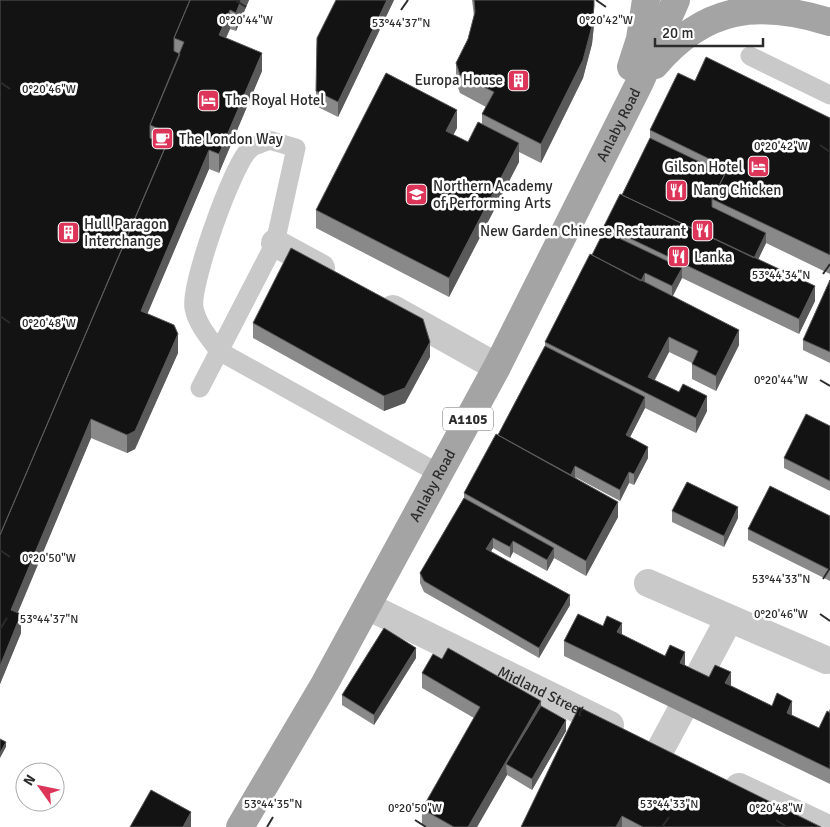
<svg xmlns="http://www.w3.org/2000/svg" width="830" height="827" font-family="Signika,sans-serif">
<rect width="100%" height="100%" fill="#fff"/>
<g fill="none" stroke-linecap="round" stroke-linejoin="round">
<path stroke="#c9c9c9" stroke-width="19" d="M 750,56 L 830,95
M 200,388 L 275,243 L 296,148 L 269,140 C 263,143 253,145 249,150 C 232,166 190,285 194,308 C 197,324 209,338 219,351 L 438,473"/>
<g stroke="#c9c9c9" stroke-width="28">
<path d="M 275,243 L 321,268"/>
<path d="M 393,309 L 497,367"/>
<path d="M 648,583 L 826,660"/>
<path id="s1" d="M 367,606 L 610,725"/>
<path d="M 694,685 L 729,619"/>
<path d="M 660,750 L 681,711"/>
<path d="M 739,787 L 824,827"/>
</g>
<g stroke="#a4a4a4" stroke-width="28">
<path d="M 655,65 C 705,6 758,0 830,22"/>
<path d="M 631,67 L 640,39 L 646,0"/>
<path id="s2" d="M 240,827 L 325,683 L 497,367 L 639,84 L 676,0"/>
</g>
</g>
<path fill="#898989" d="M 0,0 L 249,0 L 236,31 L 230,29 L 226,38 L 262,71 L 219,173 L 209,169 L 147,313 L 178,353 L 135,449 L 127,453 L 91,438 L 17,613 L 21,633 L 0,684 Z
M 394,0 L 338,117 L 316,106 L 316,91 Z
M 472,0 L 594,0 L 594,25 L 592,44 L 583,78 L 541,163 L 519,152 L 519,162 L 449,297 L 316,228 L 316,210 L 457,128 L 453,135 L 468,142 L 482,124 L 482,114 L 486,107 L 460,93 L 456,82 L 456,63 L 468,39 L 474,16 Z
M 695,81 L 830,118 L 830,274 L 766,243 L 758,260 L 815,301 L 799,334 L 682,278 L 673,296 L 739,345 L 716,391 L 692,379 L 692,363 L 669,352 L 655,380 L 707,411 L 696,433 L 645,408 L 630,437 L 648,458 L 634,485 L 629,483 L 620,501 L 575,477 L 618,517 L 586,576 L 554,558 L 547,571 L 513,552 L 510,558 L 493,548 L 491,551 L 570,605 L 539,658 L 424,592 L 420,583 L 420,573 L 464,498 L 464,493 L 498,435 L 545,346 L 545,342 L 592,255 L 604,231 L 604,226 L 622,195 L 650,138 L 650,130 Z
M 830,280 L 830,363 L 803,350 L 803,340 Z
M 253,323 L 430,357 L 405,403 L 384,411 L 253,338 Z
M 830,426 L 830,491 L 784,468 L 784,458 Z
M 672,511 L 738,518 L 724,547 L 672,522 Z
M 830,516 L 830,581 L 748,540 L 748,529 Z
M 603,626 L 694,670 L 731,686 L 819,728 L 830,709 L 830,784 L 564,656 L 564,641 Z
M 416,658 L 374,725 L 342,705 L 342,695 Z
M 442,659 L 541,706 L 566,731 L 532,790 L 507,775 L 477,827 L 427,827 L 422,824 L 422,809 L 474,718 L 422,688 L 422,673 Z
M 579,707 L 821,827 L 521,827 Z"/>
<path fill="#5a5a5a" d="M 241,0 L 249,0 L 236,31 L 236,13 Z
M 387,0 L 394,0 L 338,117 L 338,102 Z
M 594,6 L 594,25 L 592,44 L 583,78 L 541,163 L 541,144 Z
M 230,10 L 230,29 L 219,53 L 219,35 Z
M 262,53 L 262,71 L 219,173 L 219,154 Z
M 457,110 L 457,128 L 446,149 L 446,131 Z
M 519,143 L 519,162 L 449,297 L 449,278 Z
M 209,150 L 209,169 L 141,329 L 141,311 Z
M 766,233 L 766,243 L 752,272 L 752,261 Z
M 682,268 L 682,278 L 672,297 L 672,286 Z
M 645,273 L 645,284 L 640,284 Z
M 815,286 L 815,301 L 799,334 L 799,319 Z
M 739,330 L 739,345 L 716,391 L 716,376 Z
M 178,334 L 178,353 L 135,449 L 127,453 L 127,435 Z
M 669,337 L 669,352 L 648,392 L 648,377 Z
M 430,342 L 430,357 L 405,403 L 384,411 L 384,396 Z
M 707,396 L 707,411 L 696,433 L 696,418 Z
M 645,397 L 645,408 L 626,445 L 626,435 Z
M 91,419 L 91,438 L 11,629 L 11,610 Z
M 648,447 L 648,458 L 634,485 L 634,474 Z
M 575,466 L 575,477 L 569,489 L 569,479 Z
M 629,472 L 629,483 L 620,501 L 620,490 Z
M 618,502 L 618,517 L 586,576 L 586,561 Z
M 738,507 L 738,518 L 724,547 L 724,536 Z
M 493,538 L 493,548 L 486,559 L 486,549 Z
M 513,541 L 513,552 L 510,558 L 510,547 Z
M 554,548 L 554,558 L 547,571 L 547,560 Z
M 570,595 L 570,605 L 539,658 L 539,648 Z
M 21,614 L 21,633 L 0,684 L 0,666 Z
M 622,623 L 622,638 L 617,632 Z
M 416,648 L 416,658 L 374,725 L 374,715 Z
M 685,652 L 685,667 L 680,663 Z
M 731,672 L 731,687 L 725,683 Z
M 541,701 L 541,716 L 506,764 L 507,775 L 477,827 L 468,827 Z
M 792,701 L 792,716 L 787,713 Z
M 566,720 L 566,731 L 532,790 L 532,779 Z
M 6,742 L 6,747 L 0,758 L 0,753 Z
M 191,812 L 191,827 L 183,827 Z
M 622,816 L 622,827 L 616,827 Z"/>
<path fill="#131313" stroke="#5a5a5a" d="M 0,0 L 190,0 L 174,38 L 174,51 L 180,54 L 150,125 L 150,138 L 166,145 L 0,535 Z
M 190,0 L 241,0 L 236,13 L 230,10 L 219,35 L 262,53 L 219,154 L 209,150 L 141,311 L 174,325 L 178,334 L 135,431 L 127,435 L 91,419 L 11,610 L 21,614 L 0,666 L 0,535 L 171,134 L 150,125 L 184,42 L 174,38 Z
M 336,0 L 387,0 L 338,102 L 316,91 L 317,38 Z
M 474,0 L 594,0 L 594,6 L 592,26 L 583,60 L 541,144 L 482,114 L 494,92 L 460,75 L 456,63 L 468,39 L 475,12 Z
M 706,57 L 830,118 L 830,255 L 712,199 L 728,168 L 650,130 L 678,73 L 695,81 Z
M 386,73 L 457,110 L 446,131 L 468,142 L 478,122 L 519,143 L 449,278 L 316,210 Z
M 650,138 L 725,174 L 712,199 L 712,207 L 766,233 L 754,258 L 622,195 Z
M 620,194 L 815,286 L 799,319 L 604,226 Z
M 604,231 L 682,268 L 672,286 L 645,273 L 641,281 L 592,255 Z
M 291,248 L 423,319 L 430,342 L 405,388 L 384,396 L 253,323 Z
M 590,254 L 739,330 L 716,376 L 692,364 L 698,351 L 669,337 L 648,377 L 679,392 L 683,384 L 707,396 L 696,418 L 545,342 Z
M 830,280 L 830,352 L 803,340 Z
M 545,346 L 645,397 L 626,435 L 648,447 L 634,474 L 629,472 L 620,490 L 575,466 L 571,475 L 498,435 Z
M 806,414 L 830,426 L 830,481 L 784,458 Z
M 496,434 L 618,502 L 586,561 L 464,493 Z
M 687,482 L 738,507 L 724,536 L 672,511 Z
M 770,486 L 830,516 L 830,570 L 748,529 Z
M 464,498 L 554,548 L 547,560 L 513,541 L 510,547 L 493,538 L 486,549 L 570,595 L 539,648 L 424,581 L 420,573 Z
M 578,614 L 603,626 L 607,616 L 622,623 L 617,632 L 665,656 L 670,645 L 685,652 L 680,663 L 709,677 L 715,665 L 731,672 L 725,683 L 772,706 L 777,693 L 792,701 L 787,713 L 819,728 L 827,711 L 830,713 L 830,769 L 564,641 Z
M 384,628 L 416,648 L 374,715 L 342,695 Z
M 448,648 L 541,701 L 468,827 L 454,827 L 422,809 L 480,707 L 422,673 L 433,654 L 442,659 Z
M 541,706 L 566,720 L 532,779 L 506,764 Z
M 579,707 L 821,827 L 643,827 L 622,816 L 616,827 L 521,827 Z
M 0,739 L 6,742 L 0,753 Z
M 151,790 L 191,812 L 183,827 L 130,827 Z"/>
<path fill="none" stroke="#2c2c2c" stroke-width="2" d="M 235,0 L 246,7M 596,0 L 606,7M 401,10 L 408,0M 0,82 L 10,89M 820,145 L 830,152M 823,274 L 830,264M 0,316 L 10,323M 820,380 L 830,386M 0,550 L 10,557M 823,579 L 830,568M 820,614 L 830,621M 0,629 L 7,618M 415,820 L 426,827M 776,820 L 787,827M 267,827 L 273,817M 662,827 L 669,817"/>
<defs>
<symbol id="building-square" viewBox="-11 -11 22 22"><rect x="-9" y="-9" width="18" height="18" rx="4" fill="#dd3459" stroke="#fff"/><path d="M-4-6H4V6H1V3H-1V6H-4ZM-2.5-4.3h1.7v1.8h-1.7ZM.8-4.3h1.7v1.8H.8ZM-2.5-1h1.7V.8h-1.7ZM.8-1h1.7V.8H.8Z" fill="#fff"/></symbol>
<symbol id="hotel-square" viewBox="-11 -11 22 22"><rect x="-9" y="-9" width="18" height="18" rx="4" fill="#dd3459" stroke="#fff"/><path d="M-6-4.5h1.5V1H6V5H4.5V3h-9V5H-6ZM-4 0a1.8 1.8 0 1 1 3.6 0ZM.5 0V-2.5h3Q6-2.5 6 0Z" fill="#fff"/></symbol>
<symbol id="cafe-square" viewBox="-11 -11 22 22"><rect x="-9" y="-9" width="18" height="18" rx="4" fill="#dd3459" stroke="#fff"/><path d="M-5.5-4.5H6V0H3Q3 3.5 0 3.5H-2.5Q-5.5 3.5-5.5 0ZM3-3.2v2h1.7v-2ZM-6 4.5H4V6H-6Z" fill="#fff"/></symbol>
<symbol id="restaurant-square" viewBox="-11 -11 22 22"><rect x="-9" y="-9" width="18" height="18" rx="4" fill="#dd3459" stroke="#fff"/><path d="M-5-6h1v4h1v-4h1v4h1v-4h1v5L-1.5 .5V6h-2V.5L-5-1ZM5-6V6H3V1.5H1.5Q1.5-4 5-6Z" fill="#fff"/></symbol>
<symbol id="university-square" viewBox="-11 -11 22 22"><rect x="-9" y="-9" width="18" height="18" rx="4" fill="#dd3459" stroke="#fff"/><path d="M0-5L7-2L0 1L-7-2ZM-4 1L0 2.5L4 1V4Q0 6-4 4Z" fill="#fff"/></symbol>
</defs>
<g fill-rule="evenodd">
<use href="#building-square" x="506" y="68" width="25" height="25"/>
<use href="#hotel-square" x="196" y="88" width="25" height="25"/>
<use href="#cafe-square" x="150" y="126" width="25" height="25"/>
<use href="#hotel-square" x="746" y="154" width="25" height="25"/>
<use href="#restaurant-square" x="664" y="178" width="25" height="25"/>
<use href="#university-square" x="404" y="182" width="25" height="25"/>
<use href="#restaurant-square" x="690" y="218" width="25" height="25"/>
<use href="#building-square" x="56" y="220" width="25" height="25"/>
<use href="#restaurant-square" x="666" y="244" width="25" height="25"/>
</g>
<g text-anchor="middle" stroke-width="5" stroke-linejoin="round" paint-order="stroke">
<rect fill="#fff" stroke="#6b6b6b" stroke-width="1" x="443" y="407.5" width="50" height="23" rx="4"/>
<g font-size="14" font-weight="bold" fill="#2c2c2c">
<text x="468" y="424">A1105</text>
</g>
<g font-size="15" fill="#2c2c2c" stroke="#fff" text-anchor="start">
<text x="503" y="85" text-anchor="end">Europa House</text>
<text x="225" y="105">The Royal Hotel</text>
<text x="179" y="144">The London Way</text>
<text x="743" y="172" text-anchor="end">Gilson Hotel</text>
<text x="433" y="191">Northern Academy<tspan x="433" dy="17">of Performing Arts</tspan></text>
<text x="693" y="195">Nang Chicken</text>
<text x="84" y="229">Hull Paragon<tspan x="84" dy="17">Interchange</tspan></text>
<text x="686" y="236" text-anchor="end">New Garden Chinese Restaurant</text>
<text x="694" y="262">Lanka</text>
</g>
<g font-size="15" fill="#2c2c2c" stroke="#fff">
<text dy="5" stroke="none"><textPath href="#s2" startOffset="798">Anlaby Road</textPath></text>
<text dy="5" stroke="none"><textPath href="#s2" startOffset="392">Anlaby Road</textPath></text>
<text dy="5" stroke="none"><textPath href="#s1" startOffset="194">Midland Street</textPath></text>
</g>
</g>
<g font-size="12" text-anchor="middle" fill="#2c2c2c" stroke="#fff" stroke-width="5" stroke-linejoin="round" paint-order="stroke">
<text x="246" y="24">0°20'44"W</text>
<text x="606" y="24">0°20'42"W</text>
<text x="401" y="27">53°44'37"N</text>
<text x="49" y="93">0°20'46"W</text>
<text x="781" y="150">0°20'42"W</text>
<text x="781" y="279">53°44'34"N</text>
<text x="49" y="327">0°20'48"W</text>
<text x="781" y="384">0°20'44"W</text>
<text x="49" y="562">0°20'50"W</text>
<text x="781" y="583">53°44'33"N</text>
<text x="781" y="618">0°20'46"W</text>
<text x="49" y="623">53°44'37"N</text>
<text x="273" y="808">53°44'35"N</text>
<text x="669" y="808">53°44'33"N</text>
<text x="415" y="812">0°20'50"W</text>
<text x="776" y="812">0°20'48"W</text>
</g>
<g transform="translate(40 787) rotate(303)"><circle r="24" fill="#ffffff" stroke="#ababab"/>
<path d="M0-4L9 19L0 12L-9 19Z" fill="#dd3459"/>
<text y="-8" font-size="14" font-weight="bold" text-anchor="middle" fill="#2c2c2c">N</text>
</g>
<path d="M655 38v8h108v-8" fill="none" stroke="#2c2c2c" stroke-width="2.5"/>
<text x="662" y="38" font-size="15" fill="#2c2c2c" stroke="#ffffff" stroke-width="4" paint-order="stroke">20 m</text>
</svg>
